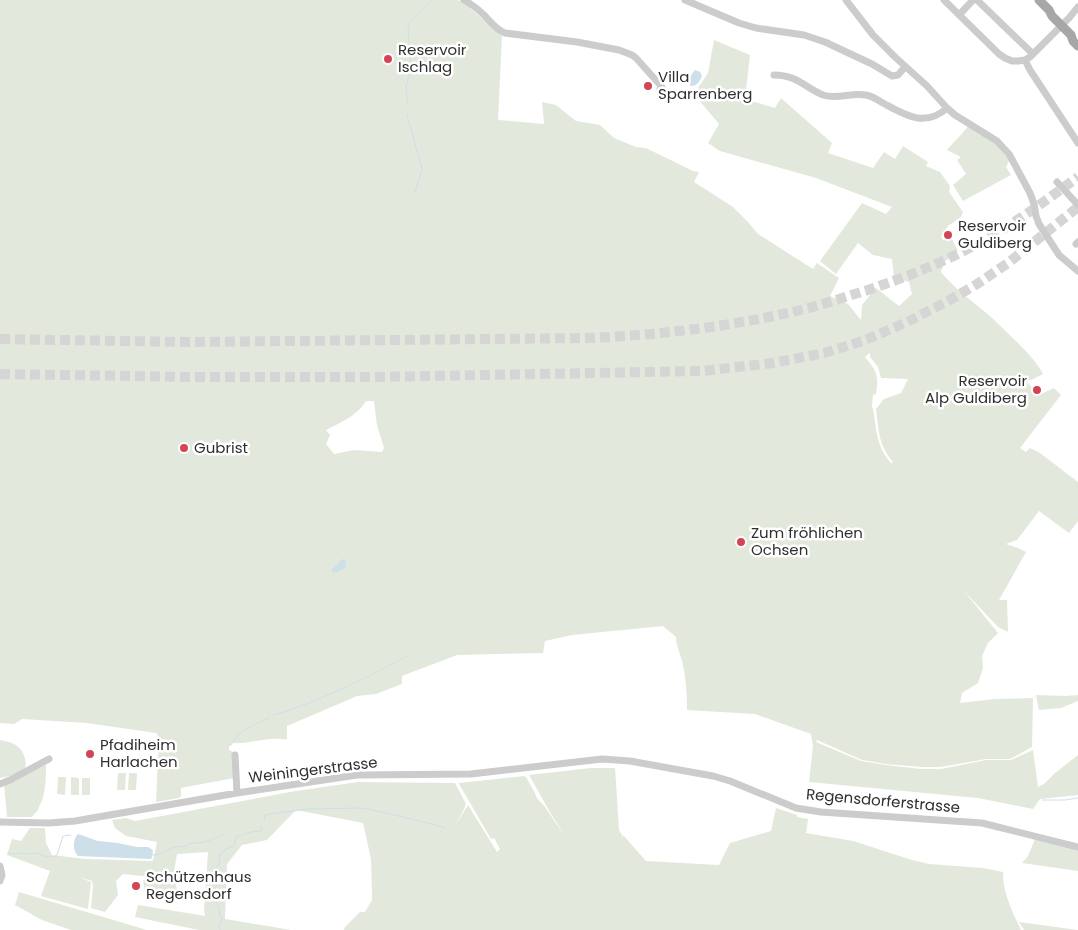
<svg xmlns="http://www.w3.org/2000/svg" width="1078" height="930" font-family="Poppins,sans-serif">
<rect width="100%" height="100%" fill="#fff"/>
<path fill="#e3e8dc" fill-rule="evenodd" d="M 0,0 L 457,0 L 463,2 L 502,36 L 498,120 L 544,124 L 542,102 L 556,105 L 576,121 L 600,125 L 614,138 L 636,147 L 646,148 L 693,171 L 699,172 L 694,182 L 733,207 L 748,222 L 758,234 L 813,269 L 817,263 L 839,278 L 830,296 L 848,304 L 861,320 L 862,305 L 876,288 L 899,306 L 912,294 L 909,282 L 894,277 L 892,259 L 873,255 L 858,243 L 836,274 L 820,261 L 862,203 L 886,214 L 892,207 L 816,178 L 720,151 L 708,143 L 719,124 L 693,93 L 696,91 L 708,73 L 714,40 L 750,55 L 745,99 L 775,108 L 781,98 L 832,143 L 828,153 L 873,168 L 884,152 L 895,159 L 903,146 L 928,162 L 926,166 L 940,172 L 950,186 L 949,192 L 963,212 L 961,217 L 948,226 L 941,237 L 943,240 L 951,237 L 958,251 L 953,253 L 954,256 L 945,261 L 941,272 C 956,290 972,301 990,316 C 999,324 1007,333 1016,341 C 1026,351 1036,361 1043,374 L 1027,382 L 1039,395 L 1054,388 L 1061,395 L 1020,448 L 1026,452 L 1030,448 L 1040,453 L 1078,482 L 1078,521 L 1069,533 L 1039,511 L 1017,540 L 1006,544 L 1018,548 L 1026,552 L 999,600 L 1007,600 L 1008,632 L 998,627 L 964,591 L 998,633 L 988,643 L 982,656 L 983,668 L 978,683 L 962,693 L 960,703 L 995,699 L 1033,698 L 1032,747 L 1010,759 L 986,759 L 941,767 L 921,767 L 886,764 L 862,760 L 817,740 L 816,742 L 861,761 L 886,765 L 921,769 L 941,769 L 986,760 L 1011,760 L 1033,750 L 1038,787 L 1044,784 L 1055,773 L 1078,755 L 1078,795 L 1040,799 L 1033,809 L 978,798 L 809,782 L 813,746 L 811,734 L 755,714 L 687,710 C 687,695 686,679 683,665 C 681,655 676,647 676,637 L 663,626 L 572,635 L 545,641 L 543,653 L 457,655 L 402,676 L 402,684 L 376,694 L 357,696 L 287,726 L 287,739 C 282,740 277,738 271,739 C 258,740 245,744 232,743 L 229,747 L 229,750 L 233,752 L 235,776 L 234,778 L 181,788 L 181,796 L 179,798 L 156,802 L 159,737 L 156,733 L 87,723 L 22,719 L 14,724 L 0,723 ZM 870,353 L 870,357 L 878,367 L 881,378 L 908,379 L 901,393 L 884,399 L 876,409 C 879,431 878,444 893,462 L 891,463 C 876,446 877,431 873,409 L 872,407 L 873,395 L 876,394 C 879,376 877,371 865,357 ZM 366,401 L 374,401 L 377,425 L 384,448 L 382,452 L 354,450 L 334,454 L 326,444 L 330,435 L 326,430 C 340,423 358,415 366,401 Z
M 969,125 C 987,136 999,141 1009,161 L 1006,167 L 1011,175 L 963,201 L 953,185 L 966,174 L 957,160 L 961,157 L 947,150 C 954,141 962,135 969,125 Z
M 1036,695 L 1066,696 L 1078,695 L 1078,701 L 1061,708 L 1039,710 Z
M 0,740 C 4,741 9,742 12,743 C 22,747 29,761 24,770 L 10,776 L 0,778 Z
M 46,765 C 46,778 46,795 39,807 C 38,811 34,814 32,817 L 7,817 L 4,784 Z
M 591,768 L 615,768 L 619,830 L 622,835 L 622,839 L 623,835 L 646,861 L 719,865 L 730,843 L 771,831 L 776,808 L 797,815 L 797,817 L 808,819 L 806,833 L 853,841 L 912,860 L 929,864 L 983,868 L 1003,872 C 1002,891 1013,913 1021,930 L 344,930 L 345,927 L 360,912 L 365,912 L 372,900 L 372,894 L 371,859 L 363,823 L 296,810 L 267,840 L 242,845 L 227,864 L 225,919 L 291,930 L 199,930 L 135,917 L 138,905 L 205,916 L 204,909 L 208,852 L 177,854 L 174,872 L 142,876 L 123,874 L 116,881 L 118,895 L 105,912 L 91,908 L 93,886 L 92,881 L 78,877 L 91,882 L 88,909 L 41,896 L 50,871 L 7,855 L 12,839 L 21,841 L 30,828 L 45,828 L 46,843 L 52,855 L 86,859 L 153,861 L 157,842 L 126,836 L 115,828 L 112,820 L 126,818 L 135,821 L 296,791 L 358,782 L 455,783 L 466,804 L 463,811 L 454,827 L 468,805 L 497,852 L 500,849 L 494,838 L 491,839 L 459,784 L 459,783 L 524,776 L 526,777 L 535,793 C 536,799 541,802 545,807 C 551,816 557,825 564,834 L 551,814 L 529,775 Z
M 118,773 L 126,773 L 125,790 L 117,790 Z
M 129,773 L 137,773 L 136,790 L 128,790 Z
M 58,777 L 66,777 L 65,795 L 57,794 Z
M 71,777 L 79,778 L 79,795 L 71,795 Z
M 82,778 L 90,778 L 90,795 L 82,795 Z
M 1035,839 L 1078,850 L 1078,871 L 1022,863 L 1028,856 Z
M 174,874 L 177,892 L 146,897 L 143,880 Z
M 19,892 L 147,930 L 71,930 L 42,920 L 15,905 Z
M 1019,922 L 1078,930 L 1024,930 Z"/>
<path fill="#cddfe9" d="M 695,70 L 700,72 L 702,76 C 700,81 697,86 691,86 L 688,82 L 689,78 Z
M 342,559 L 345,560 L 346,566 L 345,568 L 341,570 L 337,573 L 332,572 L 332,569 L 336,566 Z
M 78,834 L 98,841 L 118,843 L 137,847 L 148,847 L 153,850 L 152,857 L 151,859 L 78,856 C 72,851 73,839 78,834 Z"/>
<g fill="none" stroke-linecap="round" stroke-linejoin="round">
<path stroke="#cddfe9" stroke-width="1" d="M 408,106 L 406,88 L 411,66 L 408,29 L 410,22 L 431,0
M 407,115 L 422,169 L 415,193
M 274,715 C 321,701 366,678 409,655
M 231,745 C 238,730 255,725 269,718
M 1042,800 L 1065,800 L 1078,798
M 264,820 L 265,815 L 270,814 L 308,809 L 361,808 L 369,809 L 436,825 L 445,828
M 8,853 L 13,854 L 21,853 L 29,854 L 37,853 L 44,856 L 54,857 L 57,855 L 63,836 L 71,835
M 152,855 C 162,855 167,849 176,847 C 183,846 184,848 191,843 C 202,844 213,839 223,835
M 220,930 L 219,926 L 222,921 L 222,919 L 220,915 L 218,905 L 216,902 L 214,894 L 218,879 L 216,868 L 219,864 L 220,854 L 225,850 L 234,846 L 236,837 L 251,832 L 261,831 L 262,827"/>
<path stroke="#d5d5d5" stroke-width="10" stroke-dasharray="10 5" stroke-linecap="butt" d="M 0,339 L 188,342 L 589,338 C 658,335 728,327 796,311 C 820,306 844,297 868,290 C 906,277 942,263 977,244 C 1013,225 1045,201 1078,177
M 0,374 L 195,377 L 375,377 L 702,371 L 773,363 L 824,353 L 863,341 L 907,322 L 948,301 L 977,284 L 1008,263 L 1078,207"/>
<path stroke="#ccc" stroke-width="7" d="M 464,0 C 471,4 478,9 484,15 C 491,22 495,29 505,33 L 577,42 L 619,50 L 632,55 L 636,58 L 662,87 L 660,89
M 685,0 L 739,23 L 756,28 L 804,35 L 825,42 L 872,64 L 892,76 L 898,75 L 905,67
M 846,0 L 873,35 L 895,57 L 927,86 L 947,108 L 955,115 L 997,141 L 1009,154 L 1030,193 L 1034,204 L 1036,216 L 1039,224 L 1059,255 L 1078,271
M 944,0 L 999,54 L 1005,58 L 1012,61 L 1018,61 L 1025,60 L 1030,57 L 1069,18 L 1078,7
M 977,0 L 1033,54
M 959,15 L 973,0
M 1025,60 L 1030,70 L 1078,143
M 774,75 C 797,75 804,87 823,95 C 838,100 851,92 866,95 C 872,96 878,100 883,103 C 905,115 925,128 947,108
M 1057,182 L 1078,205
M 1076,244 L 1078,242
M 235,755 L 237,793
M 0,784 L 10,780 L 49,759
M 0,822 L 49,823 L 75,821 L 237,793 L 357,775 L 471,774 L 602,759 L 630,761 L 713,776 L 730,781 L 796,808 L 821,812 L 982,823 L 1078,847
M 0,866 L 2,875 L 0,881"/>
<path stroke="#a7a7a7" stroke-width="9" d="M 1039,0 L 1049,10 L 1052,16 L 1071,35 L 1073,41 L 1078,46"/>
</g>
<g fill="#d34455" stroke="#fff" stroke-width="2">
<circle cx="388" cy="59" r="5"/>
<circle cx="648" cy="86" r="5"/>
<circle cx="948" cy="235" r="5"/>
<circle cx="1037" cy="390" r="5"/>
<circle cx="184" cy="448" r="5"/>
<circle cx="741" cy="542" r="5"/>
<circle cx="90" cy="754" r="5"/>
<circle cx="136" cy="886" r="5"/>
</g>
<g text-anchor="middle" stroke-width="5" stroke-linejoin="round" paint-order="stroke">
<g font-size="15" fill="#2f2f2f" stroke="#fff" text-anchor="start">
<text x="398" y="55">Reservoir<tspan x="398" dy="17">Ischlag</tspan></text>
<text x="658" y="82">Villa<tspan x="658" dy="17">Sparrenberg</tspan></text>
<text x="958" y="231">Reservoir<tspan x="958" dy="17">Guldiberg</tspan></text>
<text x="1027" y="386" text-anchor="end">Reservoir<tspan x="1027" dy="17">Alp Guldiberg</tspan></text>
<text x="194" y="453">Gubrist</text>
<text x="751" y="538">Zum fröhlichen<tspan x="751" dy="17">Ochsen</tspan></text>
<text x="100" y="750">Pfadiheim<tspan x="100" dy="17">Harlachen</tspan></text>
<text x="146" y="882">Schützenhaus<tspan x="146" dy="17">Regensdorf</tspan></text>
</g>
<g font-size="15" fill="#2f2f2f" stroke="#fff">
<text transform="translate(313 770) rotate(-7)" y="5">Weiningerstrasse</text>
<text transform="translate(883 801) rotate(5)" y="5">Regensdorferstrasse</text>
</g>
</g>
</svg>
